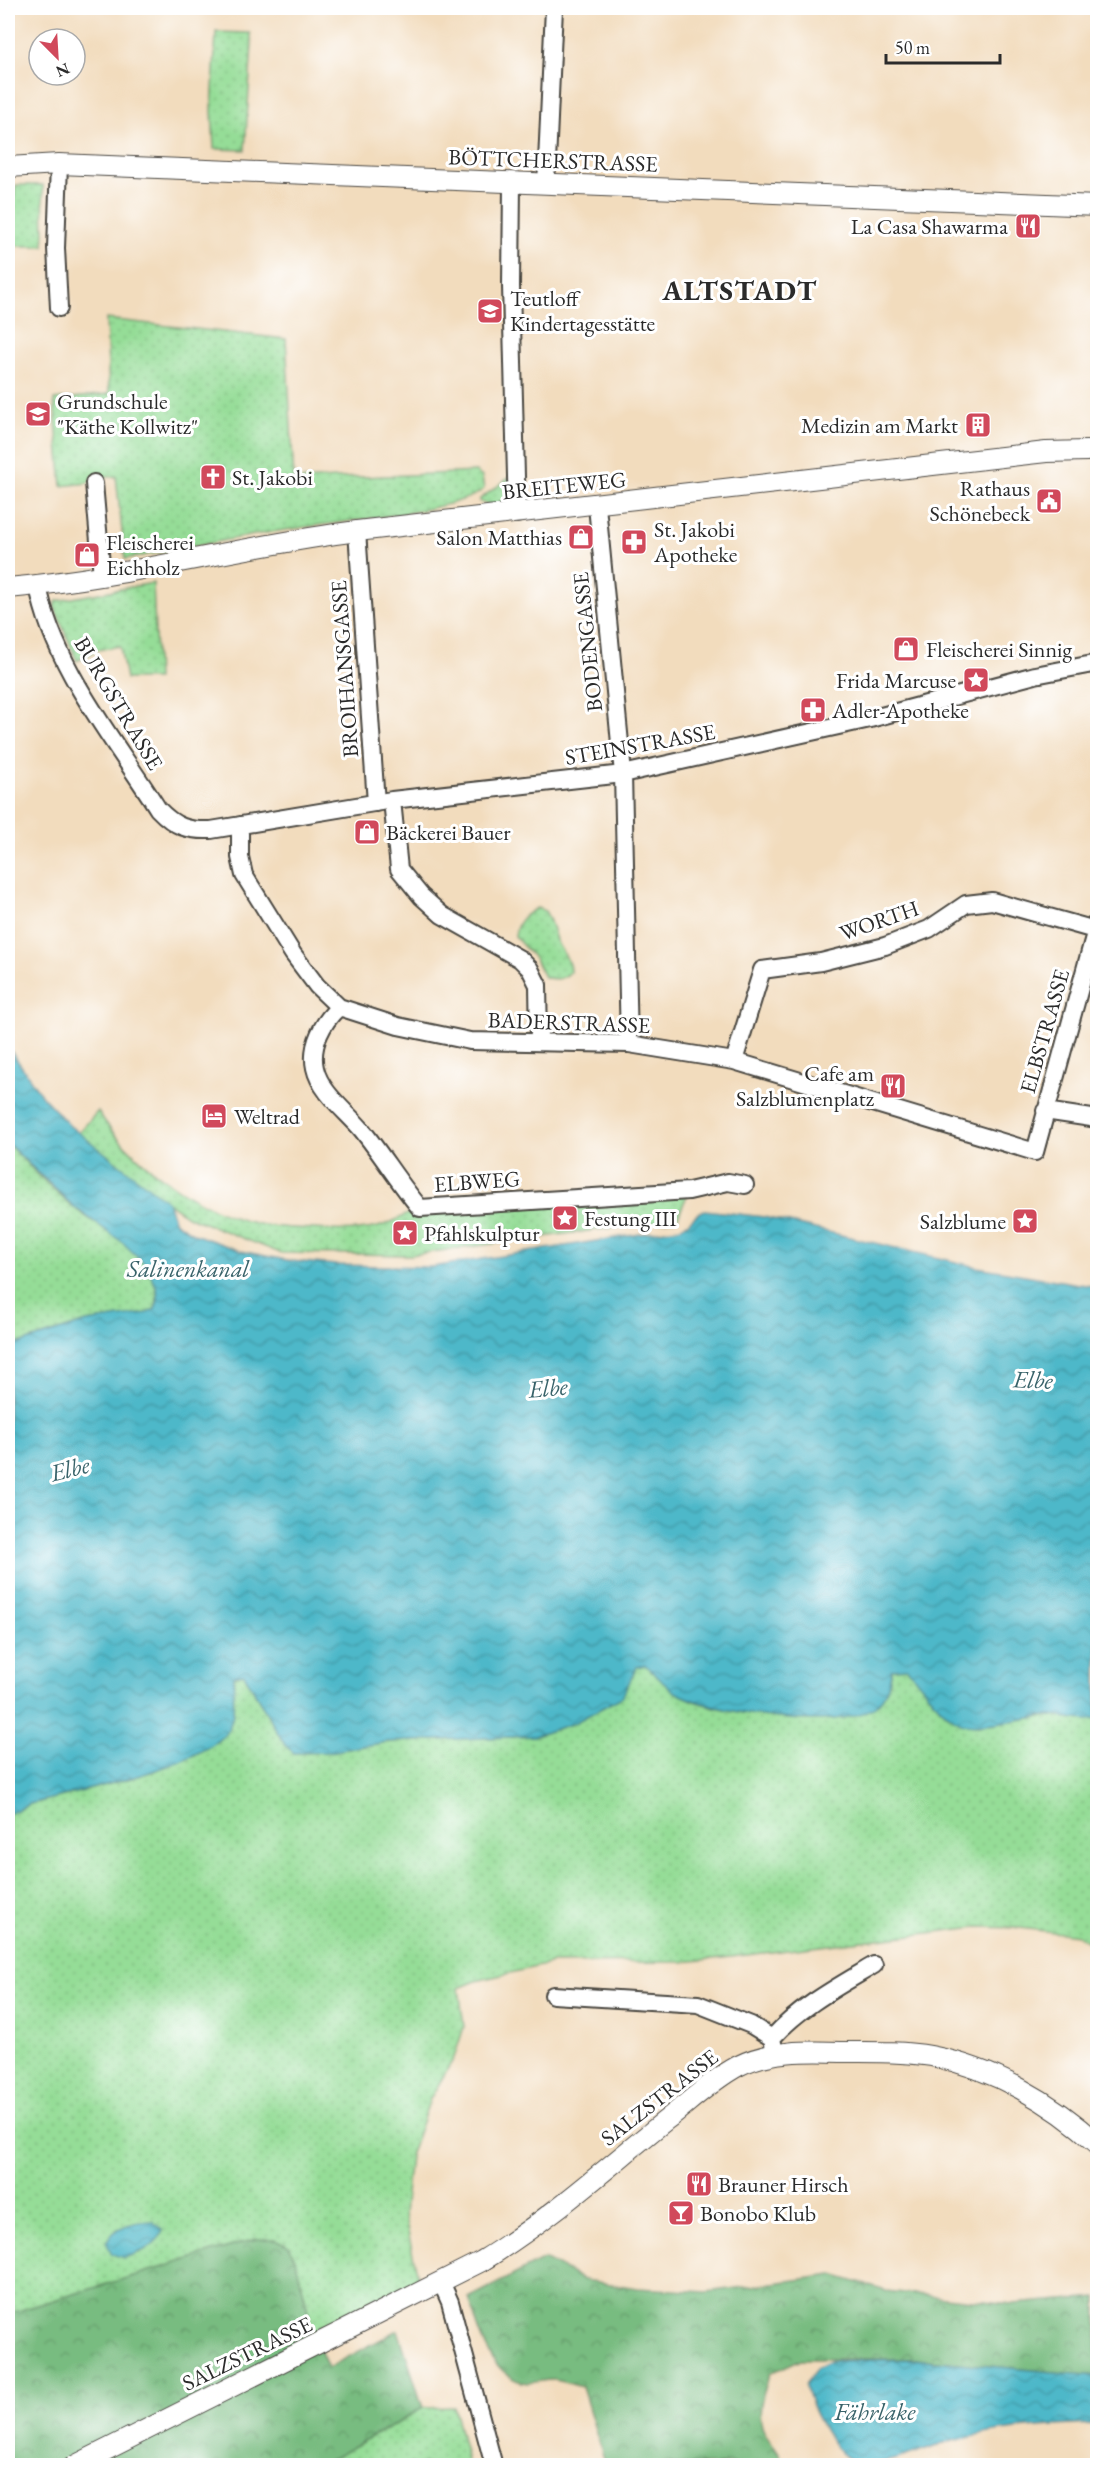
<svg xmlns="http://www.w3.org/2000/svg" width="1105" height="2473" font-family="'EB Garamond',serif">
<defs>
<pattern id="grass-dots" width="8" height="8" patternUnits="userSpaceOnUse" patternTransform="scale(1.5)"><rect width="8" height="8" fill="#95dd97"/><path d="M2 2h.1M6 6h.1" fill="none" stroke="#81be82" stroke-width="1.8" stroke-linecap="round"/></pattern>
<pattern id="forest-crowns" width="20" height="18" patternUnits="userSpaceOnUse" patternTransform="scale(1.5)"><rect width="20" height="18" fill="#78bc80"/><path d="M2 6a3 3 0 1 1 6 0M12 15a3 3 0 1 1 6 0" fill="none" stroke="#639969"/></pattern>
<pattern id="water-waves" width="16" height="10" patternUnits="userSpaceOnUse" patternTransform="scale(1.5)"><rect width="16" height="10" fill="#4db8c9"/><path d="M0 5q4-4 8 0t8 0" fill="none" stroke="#4096a3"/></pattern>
</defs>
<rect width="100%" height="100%" fill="#fff"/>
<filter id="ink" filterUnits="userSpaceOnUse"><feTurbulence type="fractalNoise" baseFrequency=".0167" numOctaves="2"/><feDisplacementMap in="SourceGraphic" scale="12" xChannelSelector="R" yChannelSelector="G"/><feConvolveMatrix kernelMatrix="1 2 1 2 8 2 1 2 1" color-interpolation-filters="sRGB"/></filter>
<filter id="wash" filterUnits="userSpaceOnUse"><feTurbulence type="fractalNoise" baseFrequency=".008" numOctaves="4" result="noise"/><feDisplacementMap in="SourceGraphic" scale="24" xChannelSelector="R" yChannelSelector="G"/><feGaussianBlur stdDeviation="1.35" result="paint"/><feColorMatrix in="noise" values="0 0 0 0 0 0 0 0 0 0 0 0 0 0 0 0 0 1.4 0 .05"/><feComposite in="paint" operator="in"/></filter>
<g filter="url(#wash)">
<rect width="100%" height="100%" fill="#f2dcbd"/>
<path fill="url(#grass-dots)" stroke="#608461" stroke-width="1.5" d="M 216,32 L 250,33 L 252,44 L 245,150 L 214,149 L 212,110 Z
M 16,185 L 43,185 L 44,246 L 8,246 L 8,215 L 11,213 L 9,202 L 13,201 Z
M 106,319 L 286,339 L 294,480 L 476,472 L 482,477 L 484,489 C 458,512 332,522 292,529 C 236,537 181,549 125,559 L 116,476 L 91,479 L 88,483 L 62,486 L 54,400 L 109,394 Z
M 510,477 L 507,505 L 494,507 L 480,502 L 480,499 Z
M 153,583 L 157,679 L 126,679 L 120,646 L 97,650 L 77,661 L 54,606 L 57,601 Z
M 537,908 L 545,911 C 551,921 553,930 556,940 C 561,953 570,957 570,972 C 563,980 555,980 544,977 L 535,959 L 515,937 C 516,921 524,915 537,908 Z
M 98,1111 C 127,1159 199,1211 255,1223 C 274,1228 295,1228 314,1229 C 336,1231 357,1232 378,1227 C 392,1223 407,1214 420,1208 L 689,1191 L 677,1219 L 410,1255 L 280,1253 L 189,1217 L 73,1139 Z
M 8,1144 C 29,1166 50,1188 74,1208 C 97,1226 129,1241 146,1266 C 155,1279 160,1294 155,1309 L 147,1314 L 87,1322 L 8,1347 Z
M 645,1665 C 660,1677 670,1690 688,1698 C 724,1715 844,1732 875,1705 C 887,1696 889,1683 892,1669 L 907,1668 L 948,1715 L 979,1726 L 996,1721 L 1053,1716 L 1097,1719 L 1097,1949 L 1078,1935 L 1020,1928 L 977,1927 L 722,1958 L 682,1962 L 553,1963 L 476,1981 L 459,1988 L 464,2027 L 454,2058 L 430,2099 L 410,2156 L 404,2214 L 419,2281 L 313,2333 L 300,2278 L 256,2239 L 8,2314 L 8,1814 L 30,1804 C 74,1793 203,1766 227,1730 C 237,1716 232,1693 234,1676 L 244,1674 L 285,1745 L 294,1753 L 329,1752 L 387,1742 L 535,1736 L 574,1723 L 621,1697 L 637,1666 Z
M 454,2407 L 468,2465 L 321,2465 L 423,2408 Z"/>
<path fill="url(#forest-crowns)" stroke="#527456" stroke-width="1.5" d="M 256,2239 L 276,2239 L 289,2246 L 296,2261 L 313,2333 L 328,2368 L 398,2330 L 423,2408 L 321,2465 L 8,2466 L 8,2314 Z
M 544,2259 L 584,2280 L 638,2288 L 707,2292 L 833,2275 L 886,2291 L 1013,2304 L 1097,2297 L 1097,2376 L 914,2359 L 801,2359 L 771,2373 C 763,2390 755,2414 765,2433 C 772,2445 781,2451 783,2465 L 606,2465 L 582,2387 C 573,2385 563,2381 554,2380 C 544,2379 531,2385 522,2382 C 488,2371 478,2328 469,2298 Z"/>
<path fill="url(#water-waves)" stroke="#3c727a" stroke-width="1.5" d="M 8,1047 L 42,1096 L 70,1126 L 168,1202 L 175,1222 L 194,1234 L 241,1251 L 291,1261 L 337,1265 L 432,1267 L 678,1228 C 690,1225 693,1214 705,1210 L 764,1217 L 977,1267 L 1097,1287 L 1097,1719 C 1082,1723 1064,1715 1047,1716 C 1030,1717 973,1729 961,1723 C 942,1715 921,1684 907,1668 L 892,1669 C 889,1683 887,1696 875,1706 C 840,1735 713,1713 675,1692 C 663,1685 656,1673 645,1665 L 637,1667 L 622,1697 L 574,1723 L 535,1736 L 387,1742 L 329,1752 L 294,1753 L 285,1745 L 244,1674 L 234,1676 C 232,1693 237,1716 227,1731 C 203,1766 74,1793 30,1804 L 8,1814 L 8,1347 L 87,1322 L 147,1313 L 155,1309 L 158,1300 L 157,1288 L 146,1265 L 122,1242 L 74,1207 L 8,1144 Z
M 152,2221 L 163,2230 C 158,2248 140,2252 124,2258 L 112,2254 L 106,2242 C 116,2225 134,2222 152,2221 Z
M 914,2359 L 1097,2376 L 1097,2424 C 1065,2425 1033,2426 1001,2431 C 980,2435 958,2439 938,2445 C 911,2453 886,2467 858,2462 C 835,2459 808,2405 806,2385 L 816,2368 L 830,2361 Z"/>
</g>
<g filter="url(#ink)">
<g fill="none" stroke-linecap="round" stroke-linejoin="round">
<defs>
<path id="minor" d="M 512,183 L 511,286 L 517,514
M 546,184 L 554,8
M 59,308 L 56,248 L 59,164
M 94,483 L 102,576
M 597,506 L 623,774 L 629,1044
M 357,531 L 376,803
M 38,585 C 52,665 116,742 158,809 C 175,827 188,831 211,830 L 392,800 L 623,774 L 870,719 L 1035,675 L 1098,663
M 392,800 L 399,869 L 421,896 L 442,915 L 520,959 L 530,969 L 538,985 L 539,1041
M 240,825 L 240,857 L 244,875 L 293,954 L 317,986 L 339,1007 L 398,1026 L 470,1041 L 629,1044 L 734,1061 L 1035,1152 L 1098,922
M 339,1007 C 323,1022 310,1045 315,1068 C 320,1092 347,1112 362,1130 C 382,1155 399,1183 420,1208 L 689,1191 L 728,1182 L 745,1185
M 734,1061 L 762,970 L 821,962 L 885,946 L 929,929 L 966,904 L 992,901 L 1095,930
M 1045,1111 L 1098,1119
M 553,1995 L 698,2004 L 751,2025 L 772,2038 L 775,2054
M 772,2038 C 801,2006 837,1987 874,1965
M 442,2284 L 450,2302 L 494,2466"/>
<path id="tertiary" d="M 8,167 L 59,164 L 1098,206
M 8,588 C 125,578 240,546 357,531 L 1046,452 L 1087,451
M 74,2466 L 482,2261 C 549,2220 605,2169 666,2120 C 689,2102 712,2080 738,2066 C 769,2050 807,2051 841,2052 C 870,2052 902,2051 931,2056 C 993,2068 1052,2102 1098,2144"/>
</defs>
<use href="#minor" stroke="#494641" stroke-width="20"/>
<use href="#tertiary" stroke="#494641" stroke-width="22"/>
<use href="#minor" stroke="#fff" stroke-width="16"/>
<use href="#tertiary" stroke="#fff" stroke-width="20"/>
</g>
</g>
<defs>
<symbol id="restaurant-square" viewBox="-11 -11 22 22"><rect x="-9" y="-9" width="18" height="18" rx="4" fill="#d1495b" stroke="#fff"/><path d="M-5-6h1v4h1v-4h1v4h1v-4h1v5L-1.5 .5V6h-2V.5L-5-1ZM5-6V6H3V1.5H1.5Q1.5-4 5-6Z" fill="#fff"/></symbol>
<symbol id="school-square" viewBox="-11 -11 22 22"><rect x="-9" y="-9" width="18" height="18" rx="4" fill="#d1495b" stroke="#fff"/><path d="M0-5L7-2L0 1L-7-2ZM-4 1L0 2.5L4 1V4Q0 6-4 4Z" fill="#fff"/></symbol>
<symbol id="building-square" viewBox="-11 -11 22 22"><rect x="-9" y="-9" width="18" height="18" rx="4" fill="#d1495b" stroke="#fff"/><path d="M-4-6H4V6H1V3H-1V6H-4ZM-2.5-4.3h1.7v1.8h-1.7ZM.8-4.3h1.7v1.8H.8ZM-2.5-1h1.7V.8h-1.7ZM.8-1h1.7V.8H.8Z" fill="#fff"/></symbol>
<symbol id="church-square" viewBox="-11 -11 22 22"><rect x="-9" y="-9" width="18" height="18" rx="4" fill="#d1495b" stroke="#fff"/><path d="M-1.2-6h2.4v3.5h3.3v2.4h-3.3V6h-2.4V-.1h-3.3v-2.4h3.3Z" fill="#fff"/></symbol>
<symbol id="civic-square" viewBox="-11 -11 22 22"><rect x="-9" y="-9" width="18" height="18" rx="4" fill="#d1495b" stroke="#fff"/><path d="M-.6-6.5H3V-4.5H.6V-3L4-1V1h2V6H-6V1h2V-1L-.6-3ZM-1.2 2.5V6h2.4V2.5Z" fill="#fff"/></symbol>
<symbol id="shop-square" viewBox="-11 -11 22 22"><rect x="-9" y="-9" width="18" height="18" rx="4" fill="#d1495b" stroke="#fff"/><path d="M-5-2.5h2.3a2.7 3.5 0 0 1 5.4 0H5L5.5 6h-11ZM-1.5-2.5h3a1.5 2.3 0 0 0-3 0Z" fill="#fff"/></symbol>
<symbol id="pharmacy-square" viewBox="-11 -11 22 22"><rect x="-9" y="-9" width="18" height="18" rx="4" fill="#d1495b" stroke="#fff"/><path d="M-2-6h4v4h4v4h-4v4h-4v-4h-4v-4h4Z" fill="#fff"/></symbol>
<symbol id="sight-square" viewBox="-11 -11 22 22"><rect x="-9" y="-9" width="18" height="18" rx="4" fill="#d1495b" stroke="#fff"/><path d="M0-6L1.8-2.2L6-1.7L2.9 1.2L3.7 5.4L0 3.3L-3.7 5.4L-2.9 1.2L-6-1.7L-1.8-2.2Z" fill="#fff"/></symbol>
<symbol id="hotel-square" viewBox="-11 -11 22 22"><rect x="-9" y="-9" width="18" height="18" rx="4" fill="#d1495b" stroke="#fff"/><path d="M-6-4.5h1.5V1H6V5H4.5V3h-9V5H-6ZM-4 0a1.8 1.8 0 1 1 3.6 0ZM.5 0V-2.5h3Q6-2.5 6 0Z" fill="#fff"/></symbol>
<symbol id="bar-square" viewBox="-11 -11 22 22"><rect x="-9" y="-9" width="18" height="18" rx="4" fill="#d1495b" stroke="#fff"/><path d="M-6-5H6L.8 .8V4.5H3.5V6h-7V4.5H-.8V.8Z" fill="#fff"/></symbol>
</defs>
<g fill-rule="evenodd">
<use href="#restaurant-square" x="1013" y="211" width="30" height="30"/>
<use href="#school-square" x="475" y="296" width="30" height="30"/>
<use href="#school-square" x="23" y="399" width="30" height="30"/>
<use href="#building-square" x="963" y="410" width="30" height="30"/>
<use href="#church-square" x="198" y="462" width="30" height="30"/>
<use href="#civic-square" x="1034" y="486" width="30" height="30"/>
<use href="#shop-square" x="566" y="522" width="30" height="30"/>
<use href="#pharmacy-square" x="619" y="527" width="30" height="30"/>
<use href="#shop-square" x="72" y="540" width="30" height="30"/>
<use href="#shop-square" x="891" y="634" width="30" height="30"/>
<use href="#sight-square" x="961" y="665" width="30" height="30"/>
<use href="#pharmacy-square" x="798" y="695" width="30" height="30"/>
<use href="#shop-square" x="352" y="817" width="30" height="30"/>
<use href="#restaurant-square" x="878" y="1071" width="30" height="30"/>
<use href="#hotel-square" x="199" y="1101" width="30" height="30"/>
<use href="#sight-square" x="550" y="1203" width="30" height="30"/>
<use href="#sight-square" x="1010" y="1206" width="30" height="30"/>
<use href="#sight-square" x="390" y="1218" width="30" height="30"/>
<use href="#restaurant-square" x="684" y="2169" width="30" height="30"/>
<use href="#bar-square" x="666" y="2198" width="30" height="30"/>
</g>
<g text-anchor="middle" stroke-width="6" stroke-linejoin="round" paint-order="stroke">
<g font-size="22" fill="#2b2b2b" stroke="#fff">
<text transform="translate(553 160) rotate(2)" y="8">BÖTTCHERSTRASSE</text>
<text transform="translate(564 485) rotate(-6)" y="8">BREITEWEG</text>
<text transform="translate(587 642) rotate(-96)" y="8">BODENGASSE</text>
<text transform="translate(344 669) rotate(-94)" y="8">BROIHANSGASSE</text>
<text transform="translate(119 703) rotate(59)" y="8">BURGSTRASSE</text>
<text transform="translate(640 744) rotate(-10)" y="8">STEINSTRASSE</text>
<text transform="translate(879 920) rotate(-19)" y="8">WORTH</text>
<text transform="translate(569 1022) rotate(2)" y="8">BADERSTRASSE</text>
<text transform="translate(1044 1031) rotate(-74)" y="8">ELBSTRASSE</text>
<text transform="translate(477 1181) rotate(-4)" y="8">ELBWEG</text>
<text transform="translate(659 2097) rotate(-38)" y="8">SALZSTRASSE</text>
<text transform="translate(247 2353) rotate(-26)" y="8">SALZSTRASSE</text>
</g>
<g font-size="22" fill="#2b2b2b" stroke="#fff" text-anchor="start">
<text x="1008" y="234" text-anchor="end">La Casa Shawarma</text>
<text x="510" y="306">Teutloff<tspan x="510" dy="25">Kindertagesstätte</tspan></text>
<text x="57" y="409">Grundschule<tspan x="57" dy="25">"Käthe Kollwitz"</tspan></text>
<text x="958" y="433" text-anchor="end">Medizin am Markt</text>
<text x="232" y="485">St. Jakobi</text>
<text x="1030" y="496" text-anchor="end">Rathaus<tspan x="1030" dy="25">Schönebeck</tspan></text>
<text x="654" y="537">St. Jakobi<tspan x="654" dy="25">Apotheke</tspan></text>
<text x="562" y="545" text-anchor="end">Salon Matthias</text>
<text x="106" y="550">Fleischerei<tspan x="106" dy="25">Eichholz</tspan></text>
<text x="926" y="657">Fleischerei Sinnig</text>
<text x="956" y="688" text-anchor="end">Frida Marcuse</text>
<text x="832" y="718">Adler-Apotheke</text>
<text x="386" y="840">Bäckerei Bauer</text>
<text x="874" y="1081" text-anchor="end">Cafe am<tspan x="874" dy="25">Salzblumenplatz</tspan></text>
<text x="234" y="1124">Weltrad</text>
<text x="584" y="1226">Festung III</text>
<text x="1006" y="1229" text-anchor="end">Salzblume</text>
<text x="424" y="1241">Pfahlskulptur</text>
<text x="718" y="2192">Brauner Hirsch</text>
<text x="700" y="2221">Bonobo Klub</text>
</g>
<g font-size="24" font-style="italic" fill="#39636a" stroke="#fff">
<text x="188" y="1277">Salinenkanal</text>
<text transform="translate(1033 1380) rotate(2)" y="8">Elbe</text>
<text transform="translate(548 1388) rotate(-5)" y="8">Elbe</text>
<text transform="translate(70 1469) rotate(-14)" y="8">Elbe</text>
<text x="875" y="2420">Fährlake</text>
</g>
<g font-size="28" font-weight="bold" letter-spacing="1.5" fill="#2b2b2b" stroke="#fff">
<text x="740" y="300">ALTSTADT</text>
</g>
</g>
<rect width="1105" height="2473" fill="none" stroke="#fff" stroke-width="30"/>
<g transform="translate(57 57) rotate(156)"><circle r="28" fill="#ffffff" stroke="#aaaaaa" stroke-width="1.5"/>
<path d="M0-4.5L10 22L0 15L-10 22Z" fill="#d1495b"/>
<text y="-9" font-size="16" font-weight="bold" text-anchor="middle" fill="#2b2b2b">N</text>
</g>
<path d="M886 54v9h114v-9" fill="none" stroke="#2b2b2b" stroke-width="3"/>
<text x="895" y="54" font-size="18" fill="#2b2b2b" stroke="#ffffff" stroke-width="4.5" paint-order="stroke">50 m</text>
</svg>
